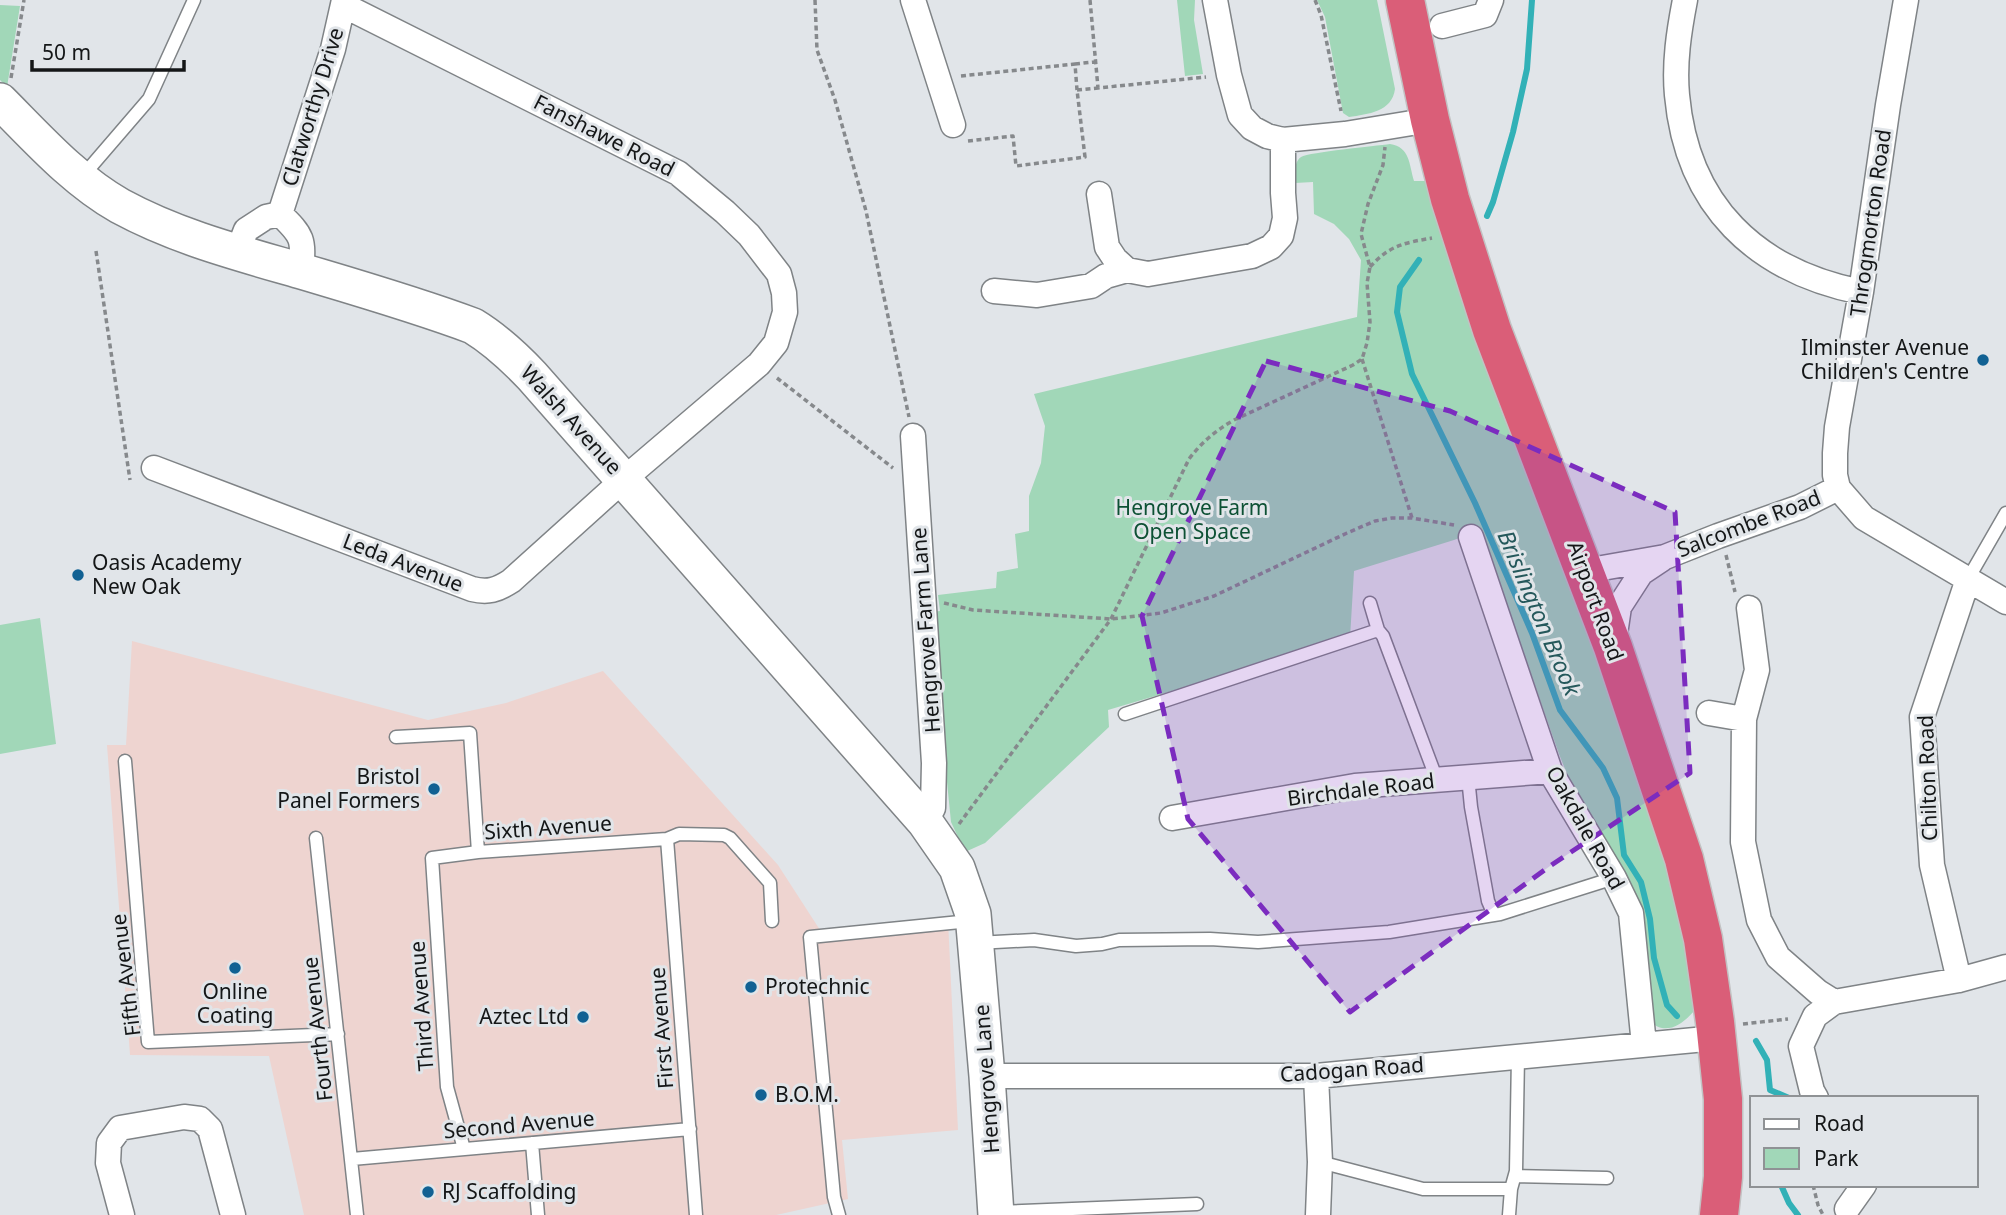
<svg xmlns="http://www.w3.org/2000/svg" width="2006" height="1215" font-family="'Noto Sans',sans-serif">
<rect width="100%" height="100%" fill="#e1e5e9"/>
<path fill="#eed4d0" d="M 132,641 L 428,720 L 506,703 L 603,671 L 778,865 L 820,930 L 948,920 L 958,1130 L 842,1140 L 848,1199 L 776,1215 L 304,1215 L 269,1056 L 130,1055 L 107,745 L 126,745 Z"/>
<path fill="#a1d7b8" d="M 1177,0 L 1195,0 L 1194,20 L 1203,74 L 1185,76 Z
M 1317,0 L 1377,0 L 1395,89 C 1392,112 1368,114 1349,117 L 1343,113 L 1325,17 Z
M 0,5 L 20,6 L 7,87 L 0,80 Z
M 1390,144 C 1410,147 1409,164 1414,181 L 1426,181 L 1459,291 L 1501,410 L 1644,769 L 1694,964 L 1695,1010 C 1683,1024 1666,1037 1650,1021 L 1620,865 L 1569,779 L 1559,754 L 1480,530 L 1454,540 L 1354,571 L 1350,638 L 1108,710 L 1109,727 L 985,843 L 965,852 L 951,822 L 930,612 L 940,611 L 938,595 L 996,588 L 997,572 L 1018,568 L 1015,534 L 1029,531 L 1029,496 L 1041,463 L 1045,426 L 1034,394 L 1357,317 L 1361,260 L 1349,239 L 1334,224 L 1314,214 L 1313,182 L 1295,183 C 1295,175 1293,163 1301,157 C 1310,152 1375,146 1390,144 Z
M 40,618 L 56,744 L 0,754 L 0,625 Z"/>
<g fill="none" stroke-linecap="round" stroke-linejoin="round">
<path stroke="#32b1b7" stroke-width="6" d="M 1487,216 L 1493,202 L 1513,132 L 1527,69 L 1532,0
M 1419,260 L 1400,287 L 1397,312 L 1412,374 L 1475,503 L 1532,633 L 1560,710 L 1603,768 L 1617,798 L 1624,855 L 1641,882 L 1650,919 L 1654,958 L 1667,1005 L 1677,1016
M 1756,1041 L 1767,1060 L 1770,1090 L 1789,1098
M 1781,1185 L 1789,1203 L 1798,1215"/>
<defs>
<path id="lane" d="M 81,178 L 149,99 L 194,0
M 1968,579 L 2006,513
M 1370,603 L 1378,630 L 1383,636 L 1437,780
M 1125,714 L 1378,630
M 396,737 L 470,733 L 478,852
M 125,761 L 148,1042 L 338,1034
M 1468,777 L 1471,807 L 1488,901 L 1494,915
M 316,838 L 357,1215
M 667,839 L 696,1215
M 977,943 L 1034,940 L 1076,946 L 1102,944 L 1119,940 L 1210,939 L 1258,942 L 1389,932 L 1500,914 L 1614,878
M 532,1143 L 538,1215
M 464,1149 L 447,1087 L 432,858 L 478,852 L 667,839 L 679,834 L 724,835 L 730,838 L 770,883 L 772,921
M 352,1159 L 690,1129
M 1320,1162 L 1423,1189 L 1511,1189 L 1516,1171 L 1518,1056
M 1515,1176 L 1607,1178
M 998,1212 L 1197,1204
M 839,1215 L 834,1197 L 810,937 L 970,921
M 1509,1215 L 1511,1189"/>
<path id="street" d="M 913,0 L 953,125
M 1215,0 L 1229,75 L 1240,115 L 1252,128 L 1267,136 L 1283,140 L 1345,134 L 1430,120
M 1685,0 C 1679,31 1674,63 1677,95 C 1687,206 1756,271 1861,292
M 1906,0 L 1888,105 L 1861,292 L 1837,427 L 1835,453 L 1835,475 L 1838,488 L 1864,518 L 2006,602
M 1442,26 L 1485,15 L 1491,0
M 1099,194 L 1107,247 L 1115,259 L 1127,270
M 280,214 L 333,49 L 344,0
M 280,214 C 303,236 304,239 301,271
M 237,253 L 246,230 L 266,217 L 280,214
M 994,291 L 1037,295 L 1091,286 L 1106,276 L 1127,270 L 1148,274 L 1252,256 L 1271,247 L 1281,236 L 1285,218 L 1283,193 L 1283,140
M 913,436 L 934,763 L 933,808 L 925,822
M 154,468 L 472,589 C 488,593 497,590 511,581 L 623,480 L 759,364 L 776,343 L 785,312 L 784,293 L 779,274 L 749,235 L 725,212 L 678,173 L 343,5
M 1471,537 L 1550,771 L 1614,878 L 1631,913 L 1644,1045
M 1585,571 L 1665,557 L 1718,536 L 1800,507 L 1838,488
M 1749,608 L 1757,670 L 1744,719 L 1743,842 L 1759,920 L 1778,957 L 1818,992 L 1834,1002
M 1614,641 L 1619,607 L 1641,573 L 1662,559
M 1709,713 L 1744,719
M 1172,818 L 1355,786 L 1550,771
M 1959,980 L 1932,865 L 1922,717 L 1968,579
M 987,1076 L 1316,1076 L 1716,1038
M 1316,1076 L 1320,1162 L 1318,1215
M 1816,1098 L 1812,1091 L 1801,1046 L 1815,1016 L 1834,1002 L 1959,980 L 2006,967
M 1847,1209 L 1864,1185
M 122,1215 L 108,1163 L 109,1143 L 120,1128 L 184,1117 L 200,1119 L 210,1129 L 233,1215"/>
<path id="secondary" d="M 0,101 C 37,138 74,180 120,206 C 177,237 239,253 301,271 C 358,288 417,305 473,326 C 496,340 514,357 532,376 L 925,822 L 957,868 L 973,914 L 987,1076 L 996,1215"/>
<path id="highway" d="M 1405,0 L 1430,120 L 1450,199 L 1492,330 L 1613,647 L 1684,859 L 1703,939 L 1715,1022 L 1723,1099 L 1723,1177 L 1719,1215"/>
</defs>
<use href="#lane" stroke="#7f8386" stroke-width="15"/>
<use href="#street" stroke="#7f8386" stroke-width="27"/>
<use href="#secondary" stroke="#7f8386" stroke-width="38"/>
<use href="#highway" stroke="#c2c2c3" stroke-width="41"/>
<path stroke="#86898c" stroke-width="3.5" stroke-dasharray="5 3.5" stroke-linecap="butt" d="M 815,0 L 817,50 L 835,100 L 866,211 L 909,417
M 1090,0 L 1098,88 L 1206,77
M 1315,0 L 1321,15 L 1341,111
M 1075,64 L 1094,62
M 961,76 L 1075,64 L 1077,90
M 11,78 L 24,0
M 968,141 L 1013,136 L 1016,166 L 1085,157 L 1077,90 L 1098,88
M 96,251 L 130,480
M 1370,267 C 1390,245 1404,243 1432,238
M 1362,359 L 1412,518
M 777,378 L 893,468
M 1726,555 L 1735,592
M 944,603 L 973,610 L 1111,619 L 1161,613 L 1214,596 L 1347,533 L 1375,521 L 1392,518 L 1412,518 L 1454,525
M 959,824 L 1111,619 L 1189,459 C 1202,442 1215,431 1234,420 L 1353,365 L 1362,359 L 1367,343 L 1370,322 L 1367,283 L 1370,267 L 1361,234 L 1368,204 L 1383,165 L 1385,147
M 1743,1024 L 1788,1019
M 1813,1185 L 1818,1205 L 1823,1215"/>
<use href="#lane" stroke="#fff" stroke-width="12"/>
<use href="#street" stroke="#fff" stroke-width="24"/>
<use href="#secondary" stroke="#fff" stroke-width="35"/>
<use href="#highway" stroke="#da5e78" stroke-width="38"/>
</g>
<path fill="#7b2cbf" fill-opacity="0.2" stroke="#7b2cbf" stroke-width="5" stroke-dasharray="14 9" stroke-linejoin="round" d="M 1266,361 L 1450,411 L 1675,512 L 1690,773 L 1550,866 L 1350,1012 L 1188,819 L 1142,616 Z"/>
<g fill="#116193" stroke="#e1e5e9" stroke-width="2.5">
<circle cx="1983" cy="360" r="7"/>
<circle cx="78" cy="575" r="7"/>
<circle cx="434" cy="789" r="7"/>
<circle cx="235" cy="968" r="7"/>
<circle cx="751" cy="987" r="7"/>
<circle cx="583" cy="1017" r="7"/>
<circle cx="761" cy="1095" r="7"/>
<circle cx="428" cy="1192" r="7"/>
</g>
<g text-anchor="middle" stroke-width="6" stroke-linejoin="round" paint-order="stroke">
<g font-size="21" fill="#141617" stroke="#e1e5e9">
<text transform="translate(313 107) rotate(-73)" y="7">Clatworthy Drive</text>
<text transform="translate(604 136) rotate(27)" y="7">Fanshawe Road</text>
<text transform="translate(1871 223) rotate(-82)" y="7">Throgmorton Road</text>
<text transform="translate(571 420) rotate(48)" y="7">Walsh Avenue</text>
<text transform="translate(1749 524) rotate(-21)" y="7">Salcombe Road</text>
<text transform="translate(403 563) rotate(21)" y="7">Leda Avenue</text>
<text transform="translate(1595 601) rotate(70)" y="7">Airport Road</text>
<text transform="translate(926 630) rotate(-94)" y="7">Hengrove Farm Lane</text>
<text transform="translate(1928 778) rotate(-92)" y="7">Chilton Road</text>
<text transform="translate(1361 790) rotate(-7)" y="7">Birchdale Road</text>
<text transform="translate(548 828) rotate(-4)" y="7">Sixth Avenue</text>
<text transform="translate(1585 828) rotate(61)" y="7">Oakdale Road</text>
<text transform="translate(126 975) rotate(-97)" y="7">Fifth Avenue</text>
<text transform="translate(422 1006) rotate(-94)" y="7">Third Avenue</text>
<text transform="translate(662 1028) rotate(-94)" y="7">First Avenue</text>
<text transform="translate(318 1029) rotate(-96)" y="7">Fourth Avenue</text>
<text transform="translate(1352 1070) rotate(-4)" y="7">Cadogan Road</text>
<text transform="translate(987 1079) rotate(-94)" y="7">Hengrove Lane</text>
<text transform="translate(519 1125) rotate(-5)" y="7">Second Avenue</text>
</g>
<g font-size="21" fill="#141617" stroke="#e1e5e9" text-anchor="start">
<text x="1969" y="355" text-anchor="end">Ilminster Avenue<tspan x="1969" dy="24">Children's Centre</tspan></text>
<text x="92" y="570">Oasis Academy<tspan x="92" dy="24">New Oak</tspan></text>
<text x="420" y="784" text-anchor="end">Bristol<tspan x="420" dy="24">Panel Formers</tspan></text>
<text x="765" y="994">Protechnic</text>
<text x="235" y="999" text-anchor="middle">Online<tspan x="235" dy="24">Coating</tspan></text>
<text x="569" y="1024" text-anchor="end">Aztec Ltd</text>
<text x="775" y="1102">B.O.M.</text>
<text x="442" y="1199">RJ Scaffolding</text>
</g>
<g font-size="21" fill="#0d5134" stroke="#e1e5e9">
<text x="1192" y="515">Hengrove Farm<tspan x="1192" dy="24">Open Space</tspan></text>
</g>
<g font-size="23" font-style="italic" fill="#25585b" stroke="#e1e5e9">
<text transform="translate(1539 613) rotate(67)" y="8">Brislington Brook</text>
</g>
</g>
<rect x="1750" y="1096" width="228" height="91" fill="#e1e5e9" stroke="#8f9295" stroke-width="2"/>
<rect x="1764" y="1119" width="35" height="10" fill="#ffffff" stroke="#8f9295" stroke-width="2"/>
<text x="1814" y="1131" font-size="21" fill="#141617">Road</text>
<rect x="1764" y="1148" width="35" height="21" fill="#a1d7b8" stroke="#8f9295" stroke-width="2"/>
<text x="1814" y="1166" font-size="21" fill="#141617">Park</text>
<path d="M32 60v10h152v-10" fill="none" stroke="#141617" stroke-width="3.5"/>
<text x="42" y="60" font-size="21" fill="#141617" stroke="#e1e5e9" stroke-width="5" paint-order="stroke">50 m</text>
</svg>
